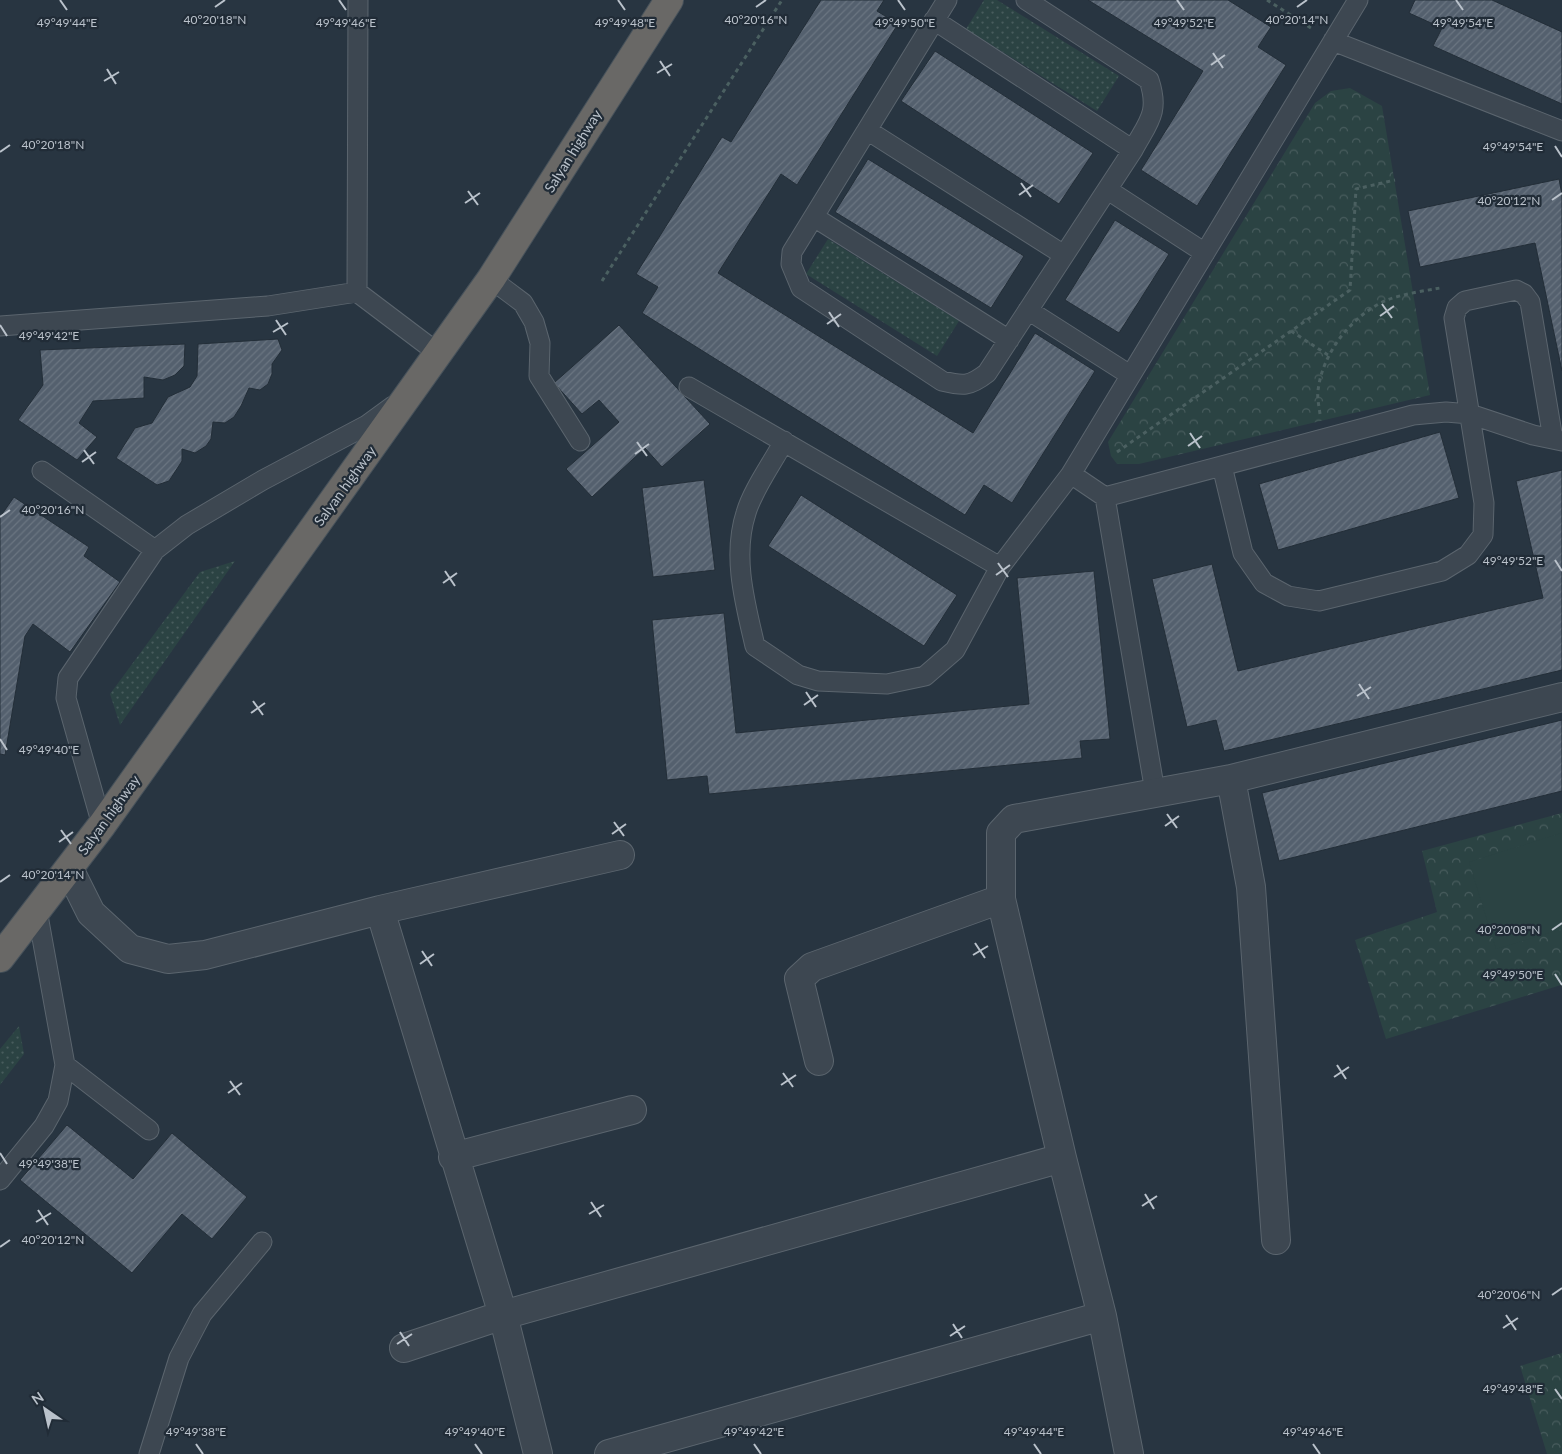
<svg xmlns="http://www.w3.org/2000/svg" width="1562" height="1454" font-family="Lato,sans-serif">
<defs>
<pattern id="grass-dots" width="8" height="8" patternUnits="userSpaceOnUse" patternTransform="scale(1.25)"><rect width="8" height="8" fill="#2b4343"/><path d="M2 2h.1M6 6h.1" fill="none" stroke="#485c5d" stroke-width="1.8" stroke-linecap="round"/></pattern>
<pattern id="park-crowns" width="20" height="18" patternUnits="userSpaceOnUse" patternTransform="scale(1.25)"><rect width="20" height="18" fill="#2b4343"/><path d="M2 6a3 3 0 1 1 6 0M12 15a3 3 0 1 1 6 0" fill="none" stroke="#485c5d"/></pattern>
<pattern id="building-hatch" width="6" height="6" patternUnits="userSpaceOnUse" patternTransform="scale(1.25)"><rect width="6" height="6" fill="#54606e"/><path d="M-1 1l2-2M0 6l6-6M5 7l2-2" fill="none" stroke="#6a7581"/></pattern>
</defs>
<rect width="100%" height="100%" fill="#283541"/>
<path fill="url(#grass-dots)" d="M 984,0 L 997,0 L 1119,76 L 1097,111 L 966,29 Z
M 828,239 L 959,321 L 937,356 L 806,274 Z
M 235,561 L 120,725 L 110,694 L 200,572 Z
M 19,1026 L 24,1054 L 0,1085 L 0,1049 Z"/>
<path fill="url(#park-crowns)" d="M 1350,88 L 1382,106 L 1430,395 L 1139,464 L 1117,464 L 1111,456 L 1108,442 L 1315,103 L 1331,91 Z
M 1562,813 L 1562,987 L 1561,985 L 1386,1039 L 1355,940 L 1437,912 L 1422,851 Z
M 1562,1353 L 1562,1454 L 1547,1454 L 1520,1366 Z"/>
<path fill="#2b4343" d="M 1562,833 L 1562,929 L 1496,949 L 1469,862 Z"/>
<path fill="url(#building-hatch)" stroke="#232e38" d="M 821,0 L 884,0 L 877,11 L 898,24 L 797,185 L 781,174 L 718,273 L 973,433 L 1035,333 L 1095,371 L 1012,503 L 984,485 L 965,515 L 642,313 L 658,287 L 636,274 L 722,137 L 731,142 Z
M 1088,0 L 1228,0 L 1271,27 L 1258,47 L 1286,65 L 1197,206 L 1141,170 L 1203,71 Z
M 1415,0 L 1492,0 L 1562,32 L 1562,104 L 1433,46 L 1442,28 L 1409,13 Z
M 935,51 L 1093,153 L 1059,204 L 901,101 Z
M 868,159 L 1024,256 L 991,308 L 835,212 Z
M 1559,179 L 1562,195 L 1562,371 L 1535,243 L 1420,267 L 1408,211 Z
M 1115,220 L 1169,254 L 1119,333 L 1065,300 Z
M 619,325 L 710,424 L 662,467 L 645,448 L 592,497 L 566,469 L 619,422 L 599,400 L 582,414 L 554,383 Z
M 278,339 L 282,350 L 272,364 L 272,374 L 268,384 L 260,390 L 249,388 L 241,406 L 234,417 L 225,423 L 213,422 L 211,439 L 206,446 L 195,453 L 182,449 L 182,461 L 169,481 L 157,485 L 116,458 L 135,428 L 152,423 L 168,397 L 190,387 L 197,376 L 198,344 Z
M 185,344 L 184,366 L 175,375 L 163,380 L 144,377 L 144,398 L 93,401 L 79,423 L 97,437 L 77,460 L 18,420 L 43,385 L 40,350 Z
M 1440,432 L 1459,498 L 1278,550 L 1259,484 Z
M 1562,470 L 1562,670 L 1224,751 L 1216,720 L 1187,727 L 1152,579 L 1212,564 L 1238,671 L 1543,598 L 1516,481 Z
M 704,480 L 715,570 L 653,577 L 642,488 Z
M 801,495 L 957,595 L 924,646 L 768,546 Z
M 14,497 L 89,547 L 84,556 L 120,582 L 70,652 L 33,624 L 25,636 L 5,755 L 0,754 L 0,517 Z
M 1094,571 L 1110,739 L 1080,741 L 1082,758 L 709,794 L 707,776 L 667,780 L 652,620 L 724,613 L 736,733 L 1029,704 L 1017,578 Z
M 1562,720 L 1562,791 L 1279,861 L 1262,793 Z
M 67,1125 L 133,1179 L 172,1133 L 247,1197 L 212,1239 L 182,1214 L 132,1273 L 20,1180 Z"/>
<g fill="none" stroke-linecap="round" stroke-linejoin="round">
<defs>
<path id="service" d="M 947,0 L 792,252 L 791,264 L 801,288 L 942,381 C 963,386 969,387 987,373 L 1133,150 C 1148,122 1160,113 1149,80 L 1026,0
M 934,20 L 1133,150
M 1333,41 L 1562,131
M 867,130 L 1064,255
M 1108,190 L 1205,253
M 814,217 L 1009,340
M 491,279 L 523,303 L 534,322 L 540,343 L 539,376 L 580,441
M 357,292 L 358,0
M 1028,310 L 1130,375
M 0,326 L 268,306 L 357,292 L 439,354
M 689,387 L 1000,567 L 1071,474
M 784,441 C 773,462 752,491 746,513 C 732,556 745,603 755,646 L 798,675 L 818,681 L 887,684 L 925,676 L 955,650 L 1000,567
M 1222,466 L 1243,553 L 1264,583 L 1288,596 L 1319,601 L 1442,571 L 1468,555 L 1483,535 L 1484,503 L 1454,318 L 1457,308 L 1465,301 L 1516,290 L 1524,294 L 1530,302 L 1553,439
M 42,471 L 155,550
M 1105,497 L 1413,415 L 1446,412 L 1470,414 L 1533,435 L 1562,441
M 1155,792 L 1105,497 L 1071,474 L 1358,0
M 102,825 L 66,698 L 68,678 L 155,550 L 187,525 L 263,480 L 367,425 L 393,406
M 65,1065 L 149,1130
M 0,1180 L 44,1126 L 58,1101 L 65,1065 L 37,910
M 149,1454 L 179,1358 L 202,1314 L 262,1242"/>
<path id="minor" d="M 1231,779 L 1251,887 L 1276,1240
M 69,869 L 91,913 L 130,949 L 168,959 L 205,955 L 380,910 L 620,855
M 380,910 L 503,1315 L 538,1454
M 819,1061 L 799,979 L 812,967 L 1001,899
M 453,1157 L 632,1110
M 404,1348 L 503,1315 L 1062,1158
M 609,1454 L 1102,1316
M 1129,1454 L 1102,1316 L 1062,1158 L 1001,899 L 1001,833 L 1014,819 L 1231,779 L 1562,697"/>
<path id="trunk" d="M 0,958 L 102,825 L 491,279 L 669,0"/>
</defs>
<use href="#service" stroke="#5b656e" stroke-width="21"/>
<use href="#minor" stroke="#5b656e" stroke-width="30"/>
<use href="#trunk" stroke="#47525b" stroke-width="30"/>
<path stroke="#4b6061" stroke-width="3" stroke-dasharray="4 4" stroke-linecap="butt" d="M 1267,0 L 1311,28
M 602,281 L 782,0
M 1291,331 L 1328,355
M 1320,414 C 1319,406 1317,398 1318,391 C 1322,353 1352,315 1387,300 C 1403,294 1423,291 1440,288
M 1117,452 L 1350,290 L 1356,189 L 1395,180"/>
<use href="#service" stroke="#3d4751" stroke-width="19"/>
<use href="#minor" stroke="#3d4751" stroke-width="28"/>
<use href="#trunk" stroke="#696866" stroke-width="28"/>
</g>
<path fill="none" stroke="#bac2cb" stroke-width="2" d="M 60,0 L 67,10M 339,0 L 346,10M 618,0 L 625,10M 898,0 L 905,10M 1177,0 L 1184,10M 1456,0 L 1463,10M 215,7 L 225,0M 756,7 L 766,0M 1297,7 L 1307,0M 1213,53 L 1223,68M 660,61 L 670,76M 1211,65 L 1225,55M 107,69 L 116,84M 657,73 L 672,64M 104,81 L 119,72M 1555,146 L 1562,157M 0,152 L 10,145M 1021,183 L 1031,197M 468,191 L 478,205M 1019,195 L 1033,185M 1552,200 L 1562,193M 465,203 L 480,193M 1382,304 L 1392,318M 829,312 L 839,327M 1380,316 L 1394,306M 276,320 L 286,335M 827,324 L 841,314M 0,325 L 7,336M 273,332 L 288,323M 1190,433 L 1200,448M 637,442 L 647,456M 1188,446 L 1202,436M 84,450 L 94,464M 635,454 L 649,444M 82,462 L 96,452M 0,517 L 10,510M 1555,560 L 1562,571M 998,563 L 1008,577M 445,571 L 455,586M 996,575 L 1010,565M 443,583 L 457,573M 1359,684 L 1369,699M 806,692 L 816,707M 1357,696 L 1371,687M 253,701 L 263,715M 804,705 L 818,695M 251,713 L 265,703M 0,739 L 7,750M 1167,814 L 1177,828M 614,822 L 624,836M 1165,826 L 1179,816M 61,830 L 71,844M 612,834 L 626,824M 59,842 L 73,832M 0,882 L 10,875M 1552,930 L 1562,923M 975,943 L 985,958M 422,951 L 432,966M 973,955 L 988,946M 420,964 L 434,954M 1555,974 L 1562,985M 1337,1065 L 1346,1079M 783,1073 L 793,1087M 1334,1077 L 1349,1067M 230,1081 L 240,1095M 781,1085 L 796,1075M 228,1093 L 242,1083M 0,1153 L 7,1164M 1145,1194 L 1154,1209M 591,1202 L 601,1217M 1142,1206 L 1157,1196M 38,1210 L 48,1225M 589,1214 L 604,1205M 36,1222 L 51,1213M 0,1247 L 10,1240M 1552,1295 L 1562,1288M 1506,1315 L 1516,1330M 953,1324 L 962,1338M 1503,1328 L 1518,1318M 400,1332 L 409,1346M 950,1336 L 965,1326M 397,1344 L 412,1334M 1555,1389 L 1562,1399M 196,1444 L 203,1454M 475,1444 L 482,1454M 754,1444 L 761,1454M 1034,1444 L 1041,1454M 1313,1444 L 1320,1454"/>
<g text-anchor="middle" stroke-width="4.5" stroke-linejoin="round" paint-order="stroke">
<g font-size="14" fill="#bac2cb" stroke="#212c37">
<text transform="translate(573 151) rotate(-58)" y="5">Salyan highway</text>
<text transform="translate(345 486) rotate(-54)" y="5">Salyan highway</text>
<text transform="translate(109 815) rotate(-54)" y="5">Salyan highway</text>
</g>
</g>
<g font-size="12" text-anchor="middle" fill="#bac2cb" stroke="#212c37" stroke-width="4.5" stroke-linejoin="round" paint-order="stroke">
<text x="215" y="24">40°20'18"N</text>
<text x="756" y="24">40°20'16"N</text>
<text x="1297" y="24">40°20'14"N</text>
<text x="67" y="27">49°49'44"E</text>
<text x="346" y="27">49°49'46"E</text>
<text x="625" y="27">49°49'48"E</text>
<text x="905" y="27">49°49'50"E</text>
<text x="1184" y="27">49°49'52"E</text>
<text x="1463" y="27">49°49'54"E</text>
<text x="53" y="149">40°20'18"N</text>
<text x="1513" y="151">49°49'54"E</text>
<text x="1509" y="205">40°20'12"N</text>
<text x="49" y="340">49°49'42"E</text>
<text x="53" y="514">40°20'16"N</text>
<text x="1513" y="565">49°49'52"E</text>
<text x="49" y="754">49°49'40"E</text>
<text x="53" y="879">40°20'14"N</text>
<text x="1509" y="934">40°20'08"N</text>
<text x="1513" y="979">49°49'50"E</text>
<text x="49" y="1168">49°49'38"E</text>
<text x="53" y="1244">40°20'12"N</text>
<text x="1509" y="1299">40°20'06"N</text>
<text x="1513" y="1393">49°49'48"E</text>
<text x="196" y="1436">49°49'38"E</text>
<text x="475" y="1436">49°49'40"E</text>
<text x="754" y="1436">49°49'42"E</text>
<text x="1034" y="1436">49°49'44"E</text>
<text x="1313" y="1436">49°49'46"E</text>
</g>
<g transform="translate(45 1409) rotate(326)" stroke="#212c37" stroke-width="4" paint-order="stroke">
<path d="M0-4L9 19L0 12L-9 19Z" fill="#bac2cb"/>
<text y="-8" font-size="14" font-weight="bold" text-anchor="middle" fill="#bac2cb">N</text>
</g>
</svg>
